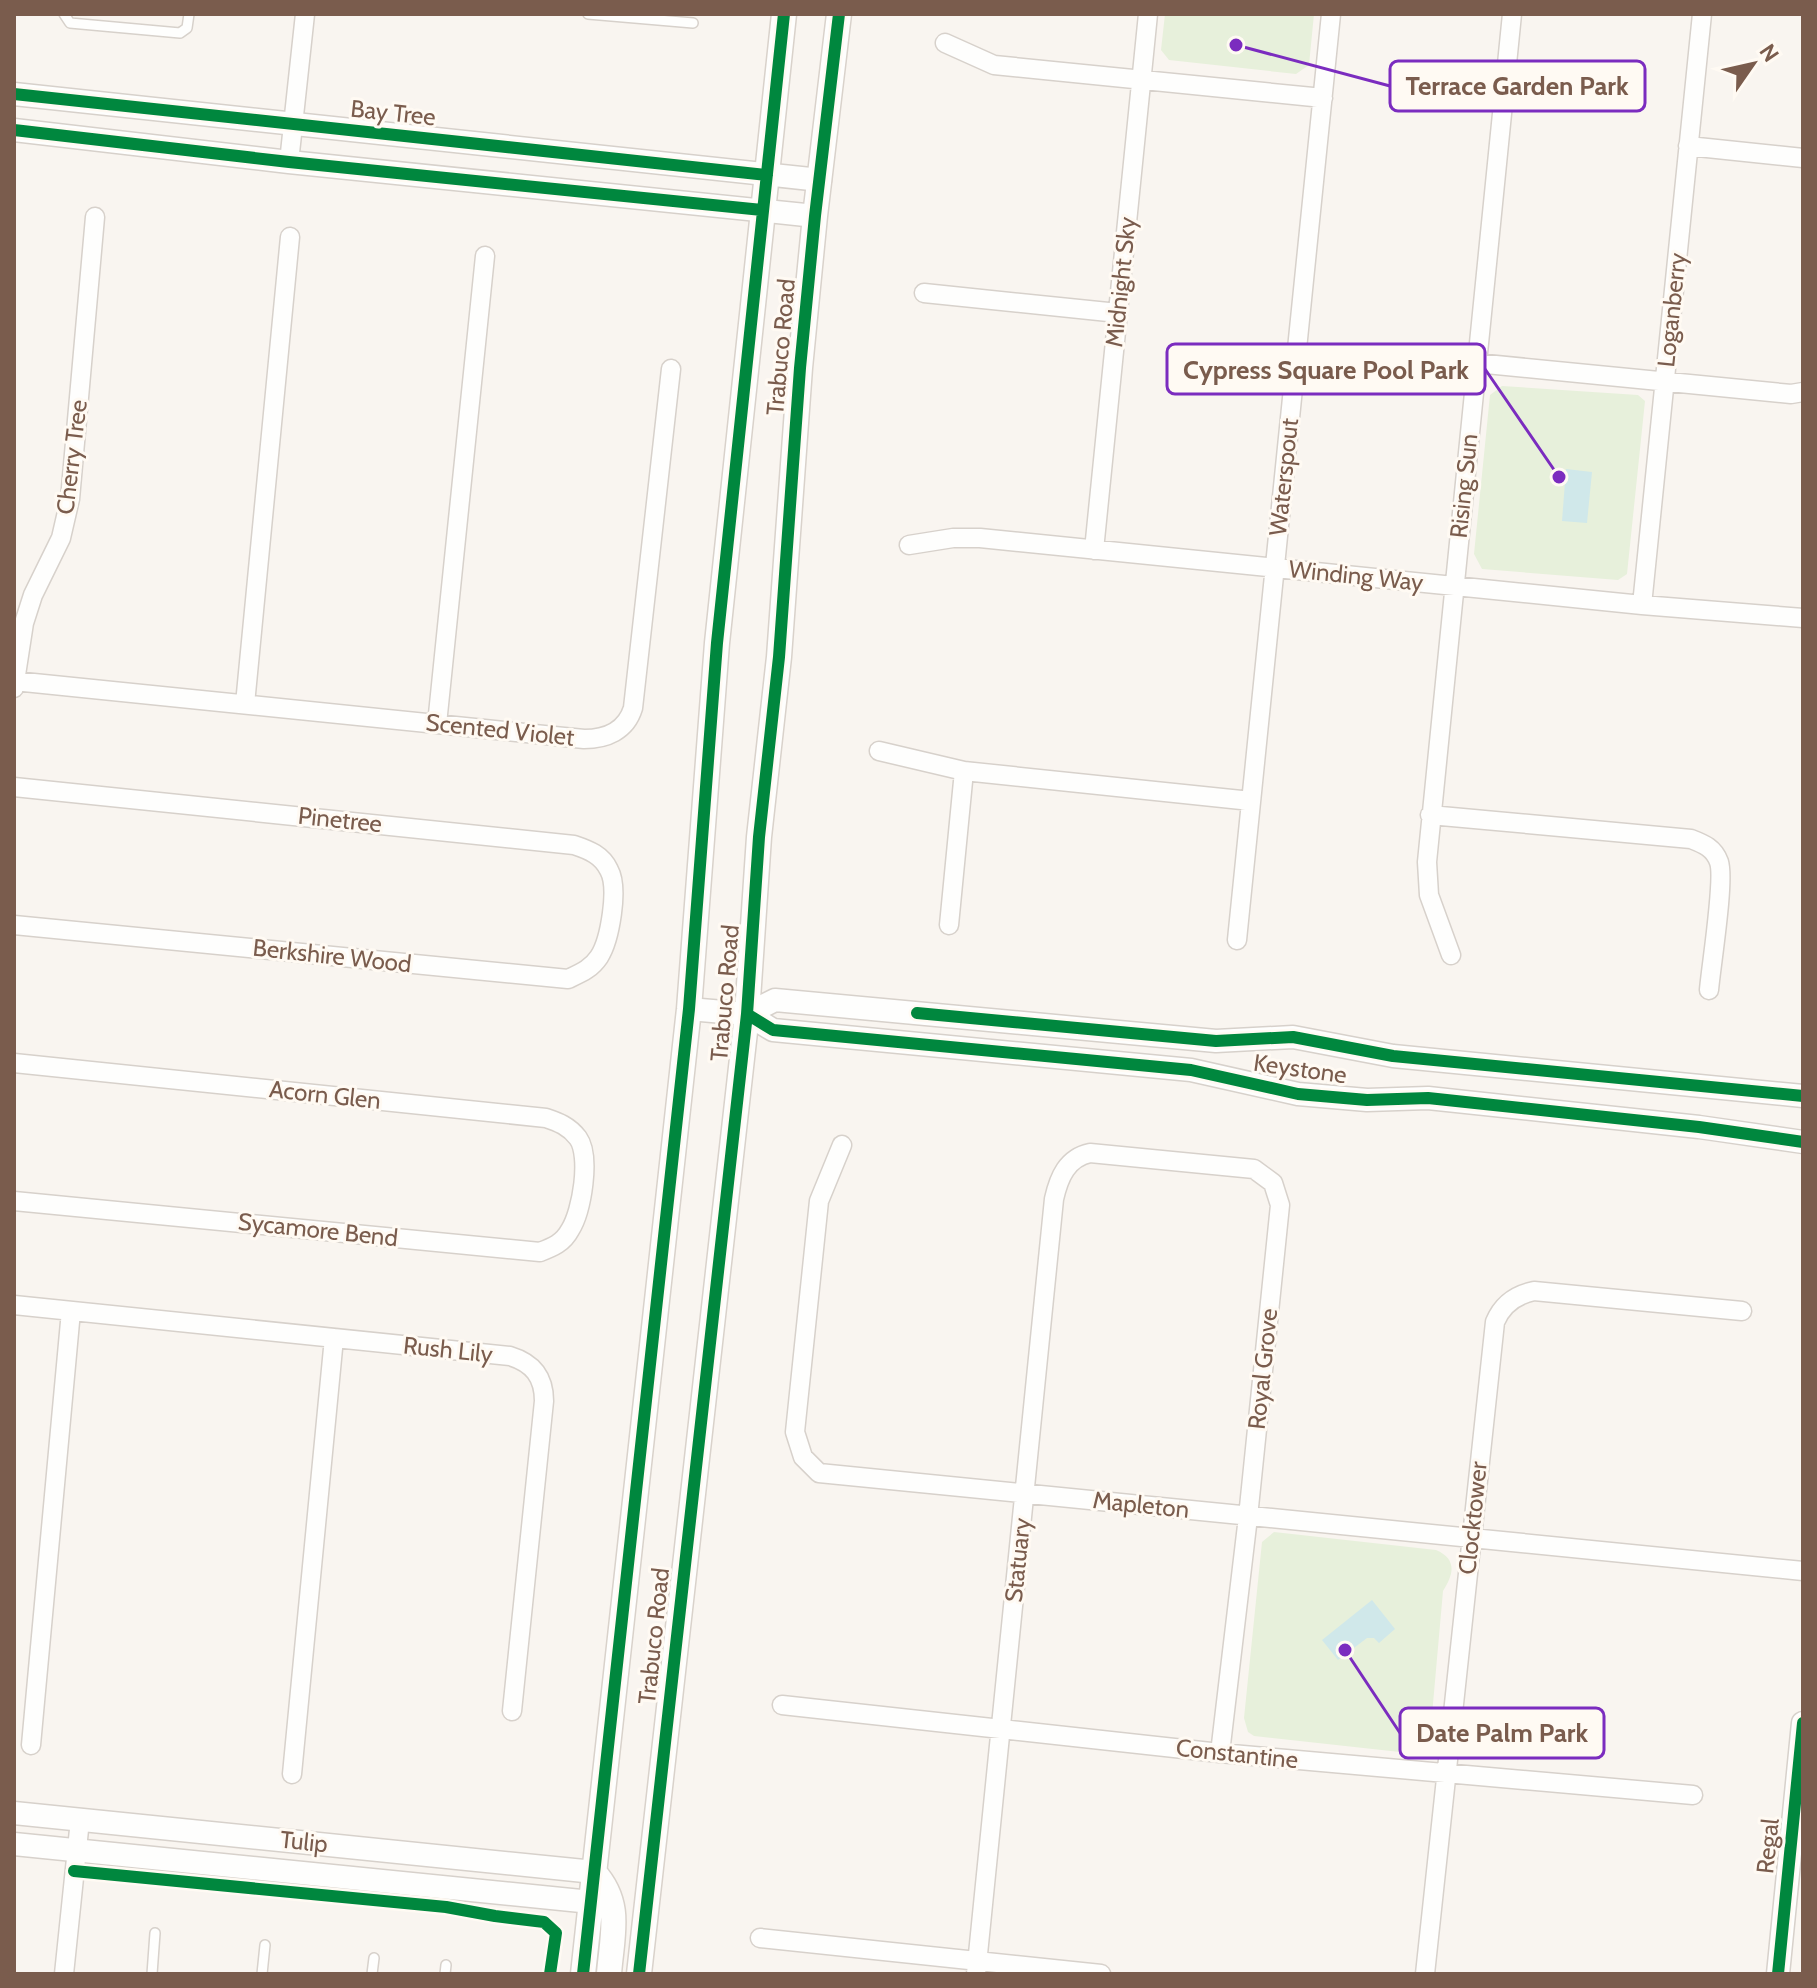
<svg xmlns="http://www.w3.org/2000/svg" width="1817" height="1988" font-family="Cabin,sans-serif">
<rect width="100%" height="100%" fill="#f9f5f0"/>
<path fill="#e7f0db" d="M 1165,14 L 1314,14 L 1309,65 L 1296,74 L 1169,60 L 1161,50 Z
M 1502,386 L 1638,395 L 1645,401 L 1627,574 L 1618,580 L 1482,569 L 1474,554 L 1490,395 Z
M 1274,1532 L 1436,1550 C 1457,1559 1454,1574 1443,1591 L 1432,1715 C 1437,1737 1437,1754 1409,1753 L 1254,1736 L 1248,1732 L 1244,1718 L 1262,1542 Z"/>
<path fill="#d0e8ea" d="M 1566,469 L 1592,472 L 1587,523 L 1562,521 Z
M 1372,1600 L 1395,1629 L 1379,1643 L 1374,1638 L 1367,1638 L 1338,1660 L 1322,1640 Z"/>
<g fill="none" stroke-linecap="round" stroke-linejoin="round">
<defs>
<path id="service" d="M 64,14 L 70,23 L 180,33 L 187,28 L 189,14
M 588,14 L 693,23
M 152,1974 L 155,1933
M 262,1974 L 265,1945
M 372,1974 L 374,1958
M 445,1974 L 446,1965"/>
<path id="minor" d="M 945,43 L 994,65 L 1323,98
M 1688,146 L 1803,158
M 289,162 L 305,14
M 924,293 L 1118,313
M 1476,363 L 1791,394 L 1803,392
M 909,545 L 953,538 L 980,538 L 1642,605 L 1803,618
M 1094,550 L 1148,14
M 1642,605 L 1702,14
M 14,681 L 584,739 C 606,739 626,731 633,708 L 671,369
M 14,688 L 24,623 L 33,595 L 61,538 L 70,499 L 95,217
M 245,704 L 290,237
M 437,724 L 485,256
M 879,751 L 964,771 L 1251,801
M 14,787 L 574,845 C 589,850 602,855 609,870 C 619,888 610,940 599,957 C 591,969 581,973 568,979 L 14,925
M 1430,815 L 1691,839 C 1704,844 1714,848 1719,862 C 1725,880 1711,966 1709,990
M 949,925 L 964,771
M 1237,940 L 1331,14
M 1451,955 L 1429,895 L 1427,862 L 1512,14
M 14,1063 L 546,1118 C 558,1122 569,1126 578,1138 C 591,1156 582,1211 570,1230 C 563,1243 553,1247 540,1252 L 14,1201
M 842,1145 L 819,1201 L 795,1432 L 803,1457 L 819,1473 L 1803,1571
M 14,1305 L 510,1356 C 533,1363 544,1377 544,1401 L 512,1711
M 782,1705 L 1220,1753 L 1693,1795
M 31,1745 L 71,1311
M 292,1774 L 334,1338
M 760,1938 L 1101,1974
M 64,1974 L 80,1820
M 976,1974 L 1054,1199 C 1059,1177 1067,1158 1090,1153 L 1254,1169 L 1273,1183 L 1280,1205 L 1248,1517 L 1220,1753
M 1425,1974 L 1495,1322 C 1502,1305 1515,1295 1534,1291 L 1742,1311"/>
<path id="tertiary" d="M 14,94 L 820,180
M 14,130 L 289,162 L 815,216
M 689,1009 L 747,1014 L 773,1030 L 1191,1070 L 1298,1094 L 1367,1100 L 1428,1098 L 1699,1127 L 1803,1142
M 747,1014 L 775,1000 L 1216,1041 L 1293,1037 L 1393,1056 L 1803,1096
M 14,1813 L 594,1872
M 14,1844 L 591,1902
M 1778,1974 L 1803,1723"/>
<path id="secondary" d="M 594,1872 C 623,1904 612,1934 609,1974
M 583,1974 L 689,1009 L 717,643 L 784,14
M 639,1974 L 747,1014 L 759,837 L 779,657 L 800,368 L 815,216 L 839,14"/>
</defs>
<use href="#service" stroke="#d7d1cb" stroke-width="12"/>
<use href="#minor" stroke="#d7d1cb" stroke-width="21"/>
<use href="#tertiary" stroke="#d7d1cb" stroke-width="25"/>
<use href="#secondary" stroke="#d9d2cb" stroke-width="27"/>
<use href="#service" stroke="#fefefd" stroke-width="9"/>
<use href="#minor" stroke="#fefefd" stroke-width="18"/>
<use href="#tertiary" stroke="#fefefd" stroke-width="22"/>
<use href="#secondary" stroke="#fefefd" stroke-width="24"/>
<defs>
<path id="cycleway" d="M 14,94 L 767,175
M 14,130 L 289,162 L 762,210
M 917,1013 L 1216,1041 L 1293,1037 L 1393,1056 L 1803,1096
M 747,1014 L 773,1030 L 1191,1070 L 1298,1094 L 1367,1100 L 1428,1098 L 1699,1127 L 1803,1142
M 74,1871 L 446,1907 L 495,1916 L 544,1922 L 556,1933 L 550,1974
M 583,1974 L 689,1009 L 717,643 L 784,14
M 639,1974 L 747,1014 L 759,837 L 779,657 L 800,368 L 815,216 L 839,14
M 1778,1974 L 1803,1723"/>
</defs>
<use href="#cycleway" stroke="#fffaf3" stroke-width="17"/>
<use href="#cycleway" stroke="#00873e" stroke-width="12"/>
</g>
<g text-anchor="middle" stroke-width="6" stroke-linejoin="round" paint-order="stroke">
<g font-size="24" fill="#7a5c4d" stroke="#fffaf3">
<text transform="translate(393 113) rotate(6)" y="8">Bay Tree</text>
<text transform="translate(1121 282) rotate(-84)" y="8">Midnight Sky</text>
<text transform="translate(1672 310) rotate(-84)" y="8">Loganberry</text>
<text transform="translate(781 347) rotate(-85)" y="8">Trabuco Road</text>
<text transform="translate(72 457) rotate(-83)" y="8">Cherry Tree</text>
<text transform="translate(1284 477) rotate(-84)" y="8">Waterspout</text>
<text transform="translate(1464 486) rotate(-84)" y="8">Rising Sun</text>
<text transform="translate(1356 576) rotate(6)" y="8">Winding Way</text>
<text transform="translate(500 730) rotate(6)" y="8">Scented Violet</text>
<text transform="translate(340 820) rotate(6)" y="8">Pinetree</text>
<text transform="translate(332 956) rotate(6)" y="8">Berkshire Wood</text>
<text transform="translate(725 993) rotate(-85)" y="8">Trabuco Road</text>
<text transform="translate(1300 1069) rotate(8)" y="8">Keystone</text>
<text transform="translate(325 1095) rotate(6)" y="8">Acorn Glen</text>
<text transform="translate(318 1230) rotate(6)" y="8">Sycamore Bend</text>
<text transform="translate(448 1350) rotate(6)" y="8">Rush Lily</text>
<text transform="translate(1263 1369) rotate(-84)" y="8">Royal Grove</text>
<text transform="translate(1141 1505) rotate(6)" y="8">Mapleton</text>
<text transform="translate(1473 1518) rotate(-84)" y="8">Clocktower</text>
<text transform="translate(1018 1560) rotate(-84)" y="8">Statuary</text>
<text transform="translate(654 1636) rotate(-84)" y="8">Trabuco Road</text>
<text transform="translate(1237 1754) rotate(6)" y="8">Constantine</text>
<text transform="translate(304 1842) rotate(6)" y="8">Tulip</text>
<text transform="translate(1768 1846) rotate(-84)" y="8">Regal</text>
</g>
</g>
<path fill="none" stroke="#7b2cbf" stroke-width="3" d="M1236 45L1390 86M1559 477L1485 369M1345 1650L1400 1733"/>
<g fill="#7b2cbf" stroke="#fffaf3" stroke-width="3">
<circle cx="1236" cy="45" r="8"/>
<circle cx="1559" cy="477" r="8"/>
<circle cx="1345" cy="1650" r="8"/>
</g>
<g fill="#fffaf3" stroke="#7b2cbf" stroke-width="3">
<rect x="1390" y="61" width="255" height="50" rx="8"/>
<rect x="1167" y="344" width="318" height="50" rx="8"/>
<rect x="1400" y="1708" width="204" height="50" rx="8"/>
</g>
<g font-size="26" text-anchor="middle" font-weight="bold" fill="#7a5c4d">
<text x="1517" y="95">Terrace Garden Park</text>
<text x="1326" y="379">Cypress Square Pool Park</text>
<text x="1502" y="1742">Date Palm Park</text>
</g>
<rect width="1817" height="1988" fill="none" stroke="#7a5c4d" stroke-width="32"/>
<g transform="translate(1753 64) rotate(56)" stroke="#fffaf3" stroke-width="6" paint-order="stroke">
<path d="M0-6L14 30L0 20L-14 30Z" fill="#7a5c4d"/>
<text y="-12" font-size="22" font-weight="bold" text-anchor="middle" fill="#7a5c4d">N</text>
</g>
</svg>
